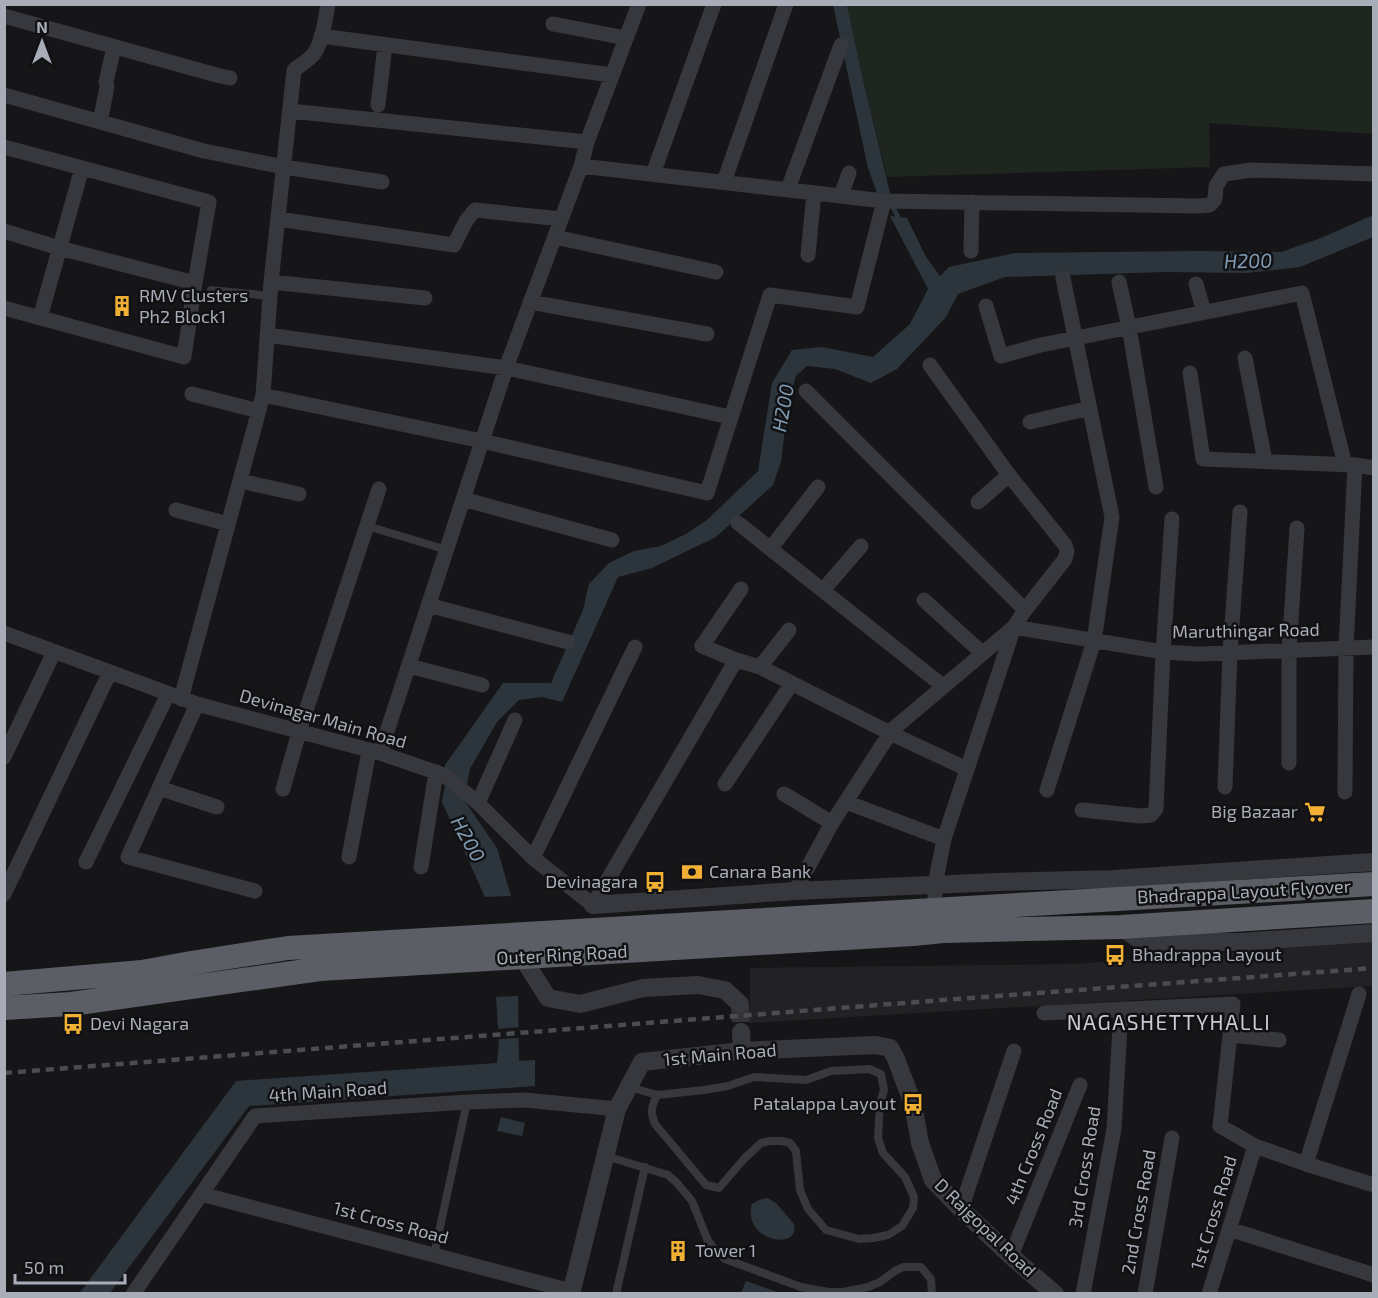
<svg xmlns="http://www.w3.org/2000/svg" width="1378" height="1298" font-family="'Exo 2',sans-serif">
<rect width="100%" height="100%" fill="#161618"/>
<path fill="#222225" d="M 1373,942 L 1373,986 L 750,1023 L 750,968 L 1074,964 Z"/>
<path fill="#1e261f" d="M 847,5 L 1373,5 L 1373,134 L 1209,123 L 1210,167 L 887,177 L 863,80 Z"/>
<path fill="#2c353c" d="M 833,5 L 847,5 L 863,80 L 891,197 L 877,193 L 868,168 Z
M 1373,215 L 1373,237 L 1300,267 L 1247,273 L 1165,272 L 1005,277 L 958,294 L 946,317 L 897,369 L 871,383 L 835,369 L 807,366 L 796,376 L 788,403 L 781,462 L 773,485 L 716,537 L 652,568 L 618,577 L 562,702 L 542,697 L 519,700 L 497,722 L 470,769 L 464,800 L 497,848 L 511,896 L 485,897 L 442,802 L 445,785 L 445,765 L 503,683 L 551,683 L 583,610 L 589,584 L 609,563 L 634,551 L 661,546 L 686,534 L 707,520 L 758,471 L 772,383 L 792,350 L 822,347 L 873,357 L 910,324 L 928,289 L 890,216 L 907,218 L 926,257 L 940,276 L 949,267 L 1015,253 L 1198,251 L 1281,252 L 1321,238 Z
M 518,996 L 519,1061 L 535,1060 L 535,1086 L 249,1106 L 110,1293 L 79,1294 L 236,1081 L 497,1063 L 499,1042 L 496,997 Z
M 501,1117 L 525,1123 L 522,1136 L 497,1131 Z
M 767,1198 L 776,1203 L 794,1224 C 801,1252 741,1241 752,1204 L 759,1200 Z
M 746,1281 L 780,1293 L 741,1293 Z"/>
<path fill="#161618" d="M 519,1027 L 520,1038 L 499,1039 L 498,1029 Z"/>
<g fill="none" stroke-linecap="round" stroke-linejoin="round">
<path stroke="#2c353c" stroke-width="4.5" d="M 892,205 L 900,221"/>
<path stroke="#333438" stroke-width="18" stroke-dasharray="18 9" stroke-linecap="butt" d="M 740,1004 L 741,1032"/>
<path stroke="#37383d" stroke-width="8" d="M 211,290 L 270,296
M 374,528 L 447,550
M 630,1087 L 657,1095 L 704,1090 L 728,1086 L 754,1077 L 806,1080 L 831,1071 L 869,1069 L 881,1074 L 884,1090 L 880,1103 L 878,1138 L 883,1153 L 905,1177 L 914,1197 L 913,1208 L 902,1226 L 888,1235 L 873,1238 L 859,1239 L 826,1230 L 808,1209 L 800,1190 L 796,1151 L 790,1143 L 782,1141 L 770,1141 L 761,1143 L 744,1159 L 719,1188 L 706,1185 L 655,1124 C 650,1111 651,1108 657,1095
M 606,1156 L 668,1175 L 677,1183 L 692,1201 L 708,1241 L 719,1254 L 725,1259 L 801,1287 L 829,1292 L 843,1292 L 868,1287 L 880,1282 L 895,1271 L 903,1267 L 921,1267 L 931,1279 L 932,1294
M 434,1255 L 467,1102
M 616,1294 L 645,1167"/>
<path stroke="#37383d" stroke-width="15" d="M 4,16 L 220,76 L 230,78
M 553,24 L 626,38
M 321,36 L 612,75
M 106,82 L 114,47
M 4,95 L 204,151 L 284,167 L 382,182
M 378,105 L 385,45
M 290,111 L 587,142
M 100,122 L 107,87
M 4,147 L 209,202 L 195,283 L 184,357 L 4,308
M 581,166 L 884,201 L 1198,206 L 1210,205 L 1215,199 L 1216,186 L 1224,174 L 1252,170 L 1374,174
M 653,174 L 714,4
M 724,182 L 786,4
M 788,189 L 841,45
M 841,196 L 849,173
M 278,219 L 454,245 L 466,221 L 475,210 L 561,219
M 4,231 L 59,248 L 195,283
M 555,237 L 716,272
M 971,251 L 972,202
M 808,255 L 814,193
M 271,282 L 425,298
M 1119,282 L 1129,327 L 1156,487
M 1196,284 L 1204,312
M 530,302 L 707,334
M 986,306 L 1001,356 L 1041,345 L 1302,293 L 1345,465
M 40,318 L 82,168
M 267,335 L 506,368 L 730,417
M 1245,358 L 1265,461
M 1190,373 L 1203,459 L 1355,465 L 1374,468
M 806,391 L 1025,610
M 192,394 L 259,411
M 263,395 L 482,441 L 707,493 L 770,295 L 857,307 L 884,201
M 1030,422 L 1090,408
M 240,481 L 299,494
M 463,499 L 612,540
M 978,502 L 1009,475
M 176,510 L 228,524
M 738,523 L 943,686
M 771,548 L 818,487
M 741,589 L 702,646 L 736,660 L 760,667 L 890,733 L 967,769
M 823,590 L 861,546
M 924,600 L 982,653
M 428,605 L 568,642
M 4,633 L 197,704 L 380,753 L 444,775 L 478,803 L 533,858 L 593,905 L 736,660
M 409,666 L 482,685
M 760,667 L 789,630
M 181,699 L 263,395 L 271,282 L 294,70 C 301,65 307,61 313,55 C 323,42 325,20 328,4
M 197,704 L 128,857 L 255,891
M 380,753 L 506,368 L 581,166 L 587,142 L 639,4
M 4,757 L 54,652
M 1289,763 L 1289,651 L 1297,528
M 725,784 L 792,683
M 1225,787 L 1230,653 L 1240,512
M 159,788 L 217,807
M 283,789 L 299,732 L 379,489
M 1047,790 L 1094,641 L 1112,517 L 1063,278
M 1345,792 L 1346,649 L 1355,465
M 784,794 L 832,823
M 846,802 L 944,839
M 478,803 L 515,720
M 1082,810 L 1141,816 L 1151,815 L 1156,809 L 1163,652 L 1172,519
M 349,857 L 369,751
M 533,858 L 635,647
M 86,862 L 168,694
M 421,867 L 436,772
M 795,891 L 832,823 L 892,730 L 1014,627 L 1025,610 L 1065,559 L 1067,551 L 1065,545 L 1009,475 L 930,365
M 4,894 L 110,672
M 935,910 L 935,885 L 944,839 L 1014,627 L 1163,652 L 1199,654 L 1374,647
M 1044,1013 L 1233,1004 L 1230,1035
M 1255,1146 L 1306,1164 L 1374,1185
M 1306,1164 L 1359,994
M 201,1194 L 571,1291
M 961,1209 L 1014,1051
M 1229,1229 L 1374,1275
M 1011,1256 L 1080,1085
M 133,1294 L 255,1116 L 467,1102 L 525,1100 L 617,1109
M 1083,1294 L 1114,1129 L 1121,1009
M 1145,1294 L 1172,1138
M 1209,1294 L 1255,1146 L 1220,1126 L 1230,1035 L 1279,1040"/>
<path stroke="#37383d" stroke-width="18" d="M 593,905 L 795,891 L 998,882 L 1113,879 L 1374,862
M 1121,927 L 1143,942 L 1240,942 L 1374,933
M 522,957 L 548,998 L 580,1004 L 643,988 L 698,985 L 725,990 L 740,1004
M 741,1032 L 742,1051
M 571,1294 L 617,1109 L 642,1062 L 742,1051 L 876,1045 L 890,1048 L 896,1059 L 913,1104 L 920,1143 L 933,1180 L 961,1209 L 1011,1256 L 1055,1294"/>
<path stroke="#5b5e65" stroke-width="24" d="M 4,984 L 142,972 L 191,963 L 288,948 L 1374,884
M 4,1008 L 71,1004 L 320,969 L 913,934 L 943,931 L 1121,927 L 1374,911"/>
<path stroke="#4a4c52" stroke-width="4.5" stroke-dasharray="8 6" stroke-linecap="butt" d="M 4,1073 L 917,1002 L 1374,968"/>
</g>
<defs>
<symbol id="building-bare" viewBox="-9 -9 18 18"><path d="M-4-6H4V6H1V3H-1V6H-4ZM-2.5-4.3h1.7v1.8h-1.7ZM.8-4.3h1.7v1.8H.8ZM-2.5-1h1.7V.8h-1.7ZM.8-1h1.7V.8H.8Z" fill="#f2b134" stroke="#111113" stroke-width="2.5" paint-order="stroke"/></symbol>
<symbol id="supermarket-bare" viewBox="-9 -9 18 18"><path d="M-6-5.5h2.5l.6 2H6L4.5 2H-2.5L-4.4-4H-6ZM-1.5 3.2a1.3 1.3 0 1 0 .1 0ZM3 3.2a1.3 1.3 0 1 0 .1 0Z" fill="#f2b134" stroke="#111113" stroke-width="2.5" paint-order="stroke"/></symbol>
<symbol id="bank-bare" viewBox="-9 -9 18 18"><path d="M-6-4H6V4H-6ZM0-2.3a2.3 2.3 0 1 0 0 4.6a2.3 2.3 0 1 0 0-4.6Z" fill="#f2b134" stroke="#111113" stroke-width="2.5" paint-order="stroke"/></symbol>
<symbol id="bus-bare" viewBox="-9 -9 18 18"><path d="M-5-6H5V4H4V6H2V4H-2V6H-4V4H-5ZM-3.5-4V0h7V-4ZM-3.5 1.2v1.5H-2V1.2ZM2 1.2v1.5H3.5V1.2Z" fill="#f2b134" stroke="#111113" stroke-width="2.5" paint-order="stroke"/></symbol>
</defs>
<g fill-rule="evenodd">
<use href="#building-bare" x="107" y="291" width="30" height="30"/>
<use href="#supermarket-bare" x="1300" y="797" width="30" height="30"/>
<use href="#bank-bare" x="677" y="857" width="30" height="30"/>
<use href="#bus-bare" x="640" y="867" width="30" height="30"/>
<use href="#bus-bare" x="1100" y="940" width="30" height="30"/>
<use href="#bus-bare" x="58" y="1009" width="30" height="30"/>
<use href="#bus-bare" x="898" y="1089" width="30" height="30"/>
<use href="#building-bare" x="663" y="1236" width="30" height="30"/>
</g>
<g text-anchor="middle" stroke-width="5" stroke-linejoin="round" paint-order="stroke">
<g font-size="18" fill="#a8adb8" stroke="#111113" text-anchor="start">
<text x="139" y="302">RMV Clusters<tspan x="139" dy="21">Ph2 Block1</tspan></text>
<text x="1298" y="818" text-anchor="end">Big Bazaar</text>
<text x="709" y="878">Canara Bank</text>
<text x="638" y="888" text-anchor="end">Devinagara</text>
<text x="1132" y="961">Bhadrappa Layout</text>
<text x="90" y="1030">Devi Nagara</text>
<text x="896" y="1110" text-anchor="end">Patalappa Layout</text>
<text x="695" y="1257">Tower 1</text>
</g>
<g font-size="18" fill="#a8adb8" stroke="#111113">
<text transform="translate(1246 631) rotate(-1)" y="6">Maruthingar Road</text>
<text transform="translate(323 719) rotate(16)" y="6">Devinagar Main Road</text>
<text transform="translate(1244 892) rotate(-3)" y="6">Bhadrappa Layout Flyover</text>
<text transform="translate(562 955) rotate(-3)" y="6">Outer Ring Road</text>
<text transform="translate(720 1055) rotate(-5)" y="6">1st Main Road</text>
<text transform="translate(328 1092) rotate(-4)" y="6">4th Main Road</text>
<text transform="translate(1034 1147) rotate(-68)" y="6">4th Cross Road</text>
<text transform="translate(1085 1167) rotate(-81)" y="6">3rd Cross Road</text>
<text transform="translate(1139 1212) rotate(-80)" y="6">2nd Cross Road</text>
<text transform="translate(1214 1213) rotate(-73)" y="6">1st Cross Road</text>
<text transform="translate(391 1223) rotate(15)" y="6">1st Cross Road</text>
<text transform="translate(985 1228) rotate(44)" y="6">D Rajgopal Road</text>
</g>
<g font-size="20" font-style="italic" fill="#7f9bb3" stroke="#111113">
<text transform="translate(1248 261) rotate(-1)" y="7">H200</text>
<text transform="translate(783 408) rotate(-80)" y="7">H200</text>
<text transform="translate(468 839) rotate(61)" y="7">H200</text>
</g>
<g font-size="21" letter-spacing="1.5" fill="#c9ccd4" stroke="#111113">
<text x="1169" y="1030">NAGASHETTYHALLI</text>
</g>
</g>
<rect width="1378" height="1298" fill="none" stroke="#a8adb8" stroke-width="12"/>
<g transform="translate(42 42)" stroke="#111113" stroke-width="4.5" paint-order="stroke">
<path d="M0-4.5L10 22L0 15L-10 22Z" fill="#a8adb8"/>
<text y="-9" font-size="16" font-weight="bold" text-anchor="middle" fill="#a8adb8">N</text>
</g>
<path d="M15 1274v9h110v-9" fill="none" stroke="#a8adb8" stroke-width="3"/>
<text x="24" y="1274" font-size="18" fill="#a8adb8" stroke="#111113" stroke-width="4.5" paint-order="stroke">50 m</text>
</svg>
